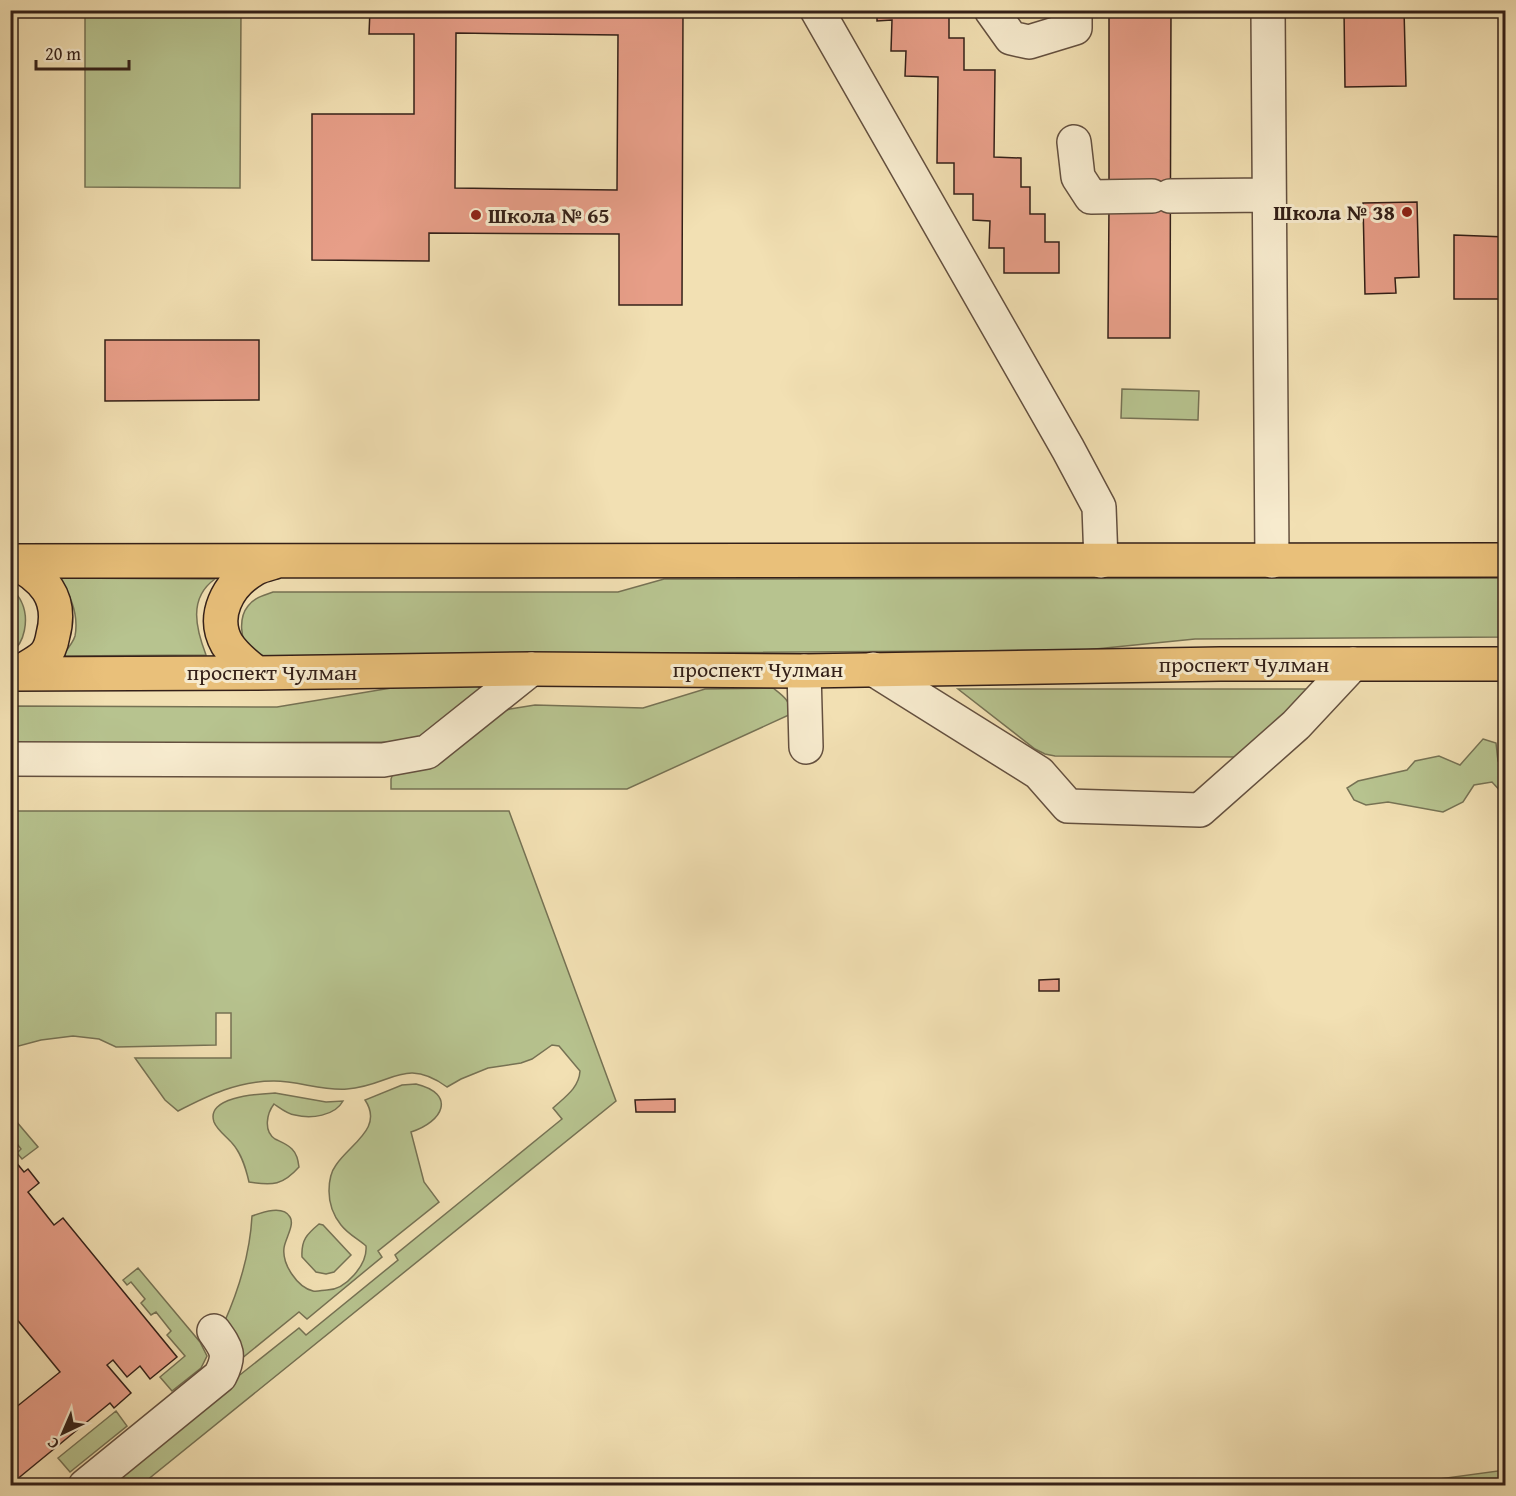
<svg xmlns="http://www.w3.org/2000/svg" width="1516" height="1496" font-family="'Gentium Book Plus',serif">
<rect width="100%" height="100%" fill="#f2e0b3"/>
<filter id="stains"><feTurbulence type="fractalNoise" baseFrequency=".00333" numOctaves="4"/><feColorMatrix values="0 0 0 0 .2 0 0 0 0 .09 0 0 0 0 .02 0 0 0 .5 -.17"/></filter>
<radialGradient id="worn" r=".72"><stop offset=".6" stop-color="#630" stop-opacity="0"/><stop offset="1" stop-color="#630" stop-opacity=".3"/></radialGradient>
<path fill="#b7c38f" stroke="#767254" stroke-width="1.5" d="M 85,11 L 241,11 L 240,188 L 85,187 Z
M 1122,389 L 1199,391 L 1198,420 L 1121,418 Z
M 59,578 L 215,579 C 188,598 196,629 206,655 L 62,656 C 66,651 73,643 75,636 C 79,615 70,594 59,578 Z
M 1506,578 L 1505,637 L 1195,639 L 1085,650 L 263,656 C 260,655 254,653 251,650 C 239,640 239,617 248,606 C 254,598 264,595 273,592 L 618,592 L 664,579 Z
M 10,588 C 15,592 20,598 22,603 C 29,619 25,644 11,652 Z
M 403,686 L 479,686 L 479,695 L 428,736 L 403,742 L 11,744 L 11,706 L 277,707 Z
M 773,688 C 782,695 791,701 791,714 L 627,789 L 391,789 L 391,779 L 394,770 L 495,714 L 510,709 L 535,705 L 643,708 L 705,689 Z
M 958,689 L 1319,689 L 1238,757 L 1055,756 L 1045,754 L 1035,749 Z
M 1483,739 L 1496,743 L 1498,761 L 1505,770 L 1505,796 L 1492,782 L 1474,785 L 1463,802 L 1443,812 L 1388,802 L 1366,805 L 1354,800 L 1347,788 L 1358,781 L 1407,770 L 1415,761 L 1439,756 L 1460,765 Z
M 10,811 L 509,811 L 616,1101 L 141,1485 L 101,1485 L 299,1328 L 306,1335 L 398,1260 L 395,1255 L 562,1119 L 553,1108 C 565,1097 579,1088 580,1071 L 559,1046 L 552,1045 L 532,1059 L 521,1063 L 488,1068 L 461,1079 L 447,1087 C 404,1056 391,1086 347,1089 C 322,1091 299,1081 274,1081 C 238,1081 209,1095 178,1111 L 165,1100 L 135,1058 L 231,1058 L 231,1013 L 216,1013 L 216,1045 L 116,1047 L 99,1039 L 73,1036 L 41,1040 L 15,1047 L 10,1042 Z
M 416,1084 C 457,1094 443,1122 411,1132 L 424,1182 L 439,1202 L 378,1251 L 382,1257 L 307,1319 L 299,1312 L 241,1359 L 224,1323 C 240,1287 250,1254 252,1216 C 263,1212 283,1205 290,1217 C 295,1225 285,1239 284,1248 C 282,1264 297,1287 313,1291 C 317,1292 323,1290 327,1290 C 338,1290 347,1283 354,1275 C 362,1266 367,1257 366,1246 C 358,1239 348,1234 341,1225 C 333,1215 329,1204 329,1191 C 329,1181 330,1173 336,1165 C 350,1144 384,1128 365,1100 L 402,1085 Z
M 275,1093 L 326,1102 L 343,1101 C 335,1116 311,1119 295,1115 C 287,1114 280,1108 274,1104 C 267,1113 263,1131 275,1139 C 281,1142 287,1144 292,1149 C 297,1154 298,1160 299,1167 C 283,1185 273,1186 249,1182 C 246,1169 242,1154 232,1143 C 227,1137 217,1130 214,1122 C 205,1096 261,1094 275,1093 Z
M 10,1114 L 38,1147 L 22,1159 L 17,1153 L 21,1149 L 11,1136 Z
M 319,1224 L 323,1225 L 351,1255 L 334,1272 L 326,1274 L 316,1272 L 302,1257 C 301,1240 307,1234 319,1224 Z
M 138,1268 L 200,1342 L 207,1356 L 201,1368 L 172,1391 L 160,1377 L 185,1356 L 167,1335 L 171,1331 L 156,1312 L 151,1315 L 141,1303 L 145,1299 L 131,1282 L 127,1285 L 123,1280 Z
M 116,1411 L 127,1426 L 70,1472 L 58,1458 Z
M 1505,1470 L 1505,1485 L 1395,1485 Z"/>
<path fill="#e79e88" stroke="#342018" stroke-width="1.5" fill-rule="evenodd" d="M 370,10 L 683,10 L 682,305 L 619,305 L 619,234 L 429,233 L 429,261 L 312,260 L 312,114 L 414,114 L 414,34 L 369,34 ZM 456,33 L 618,35 L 617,190 L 455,188 Z
M 877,10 L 949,12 L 949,38 L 964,38 L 964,70 L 995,70 L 994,157 L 1021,158 L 1021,187 L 1030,187 L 1030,214 L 1045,214 L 1045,242 L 1059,242 L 1059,273 L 1004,273 L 1004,248 L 989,248 L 990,221 L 973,220 L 973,194 L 954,194 L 954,163 L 937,163 L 938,77 L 905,76 L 906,51 L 891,51 L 892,20 L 877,21 Z
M 1109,10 L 1171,10 L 1170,338 L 1108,338 L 1109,205 L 1152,180 L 1109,180 Z
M 1344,10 L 1404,10 L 1406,86 L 1345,87 Z
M 1417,202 L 1419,277 L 1395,278 L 1396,293 L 1365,294 L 1363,203 Z
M 1454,235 L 1506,237 L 1506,299 L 1454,299 Z
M 105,340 L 259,340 L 259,400 L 105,401 Z
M 1059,979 L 1059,991 L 1039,991 L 1039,980 Z
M 675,1099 L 675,1112 L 636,1112 L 635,1100 Z
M 10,1155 L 24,1172 L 28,1169 L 39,1183 L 28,1192 L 54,1225 L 63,1218 L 177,1357 L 150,1379 L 140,1366 L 127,1377 L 113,1360 L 107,1365 L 131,1393 L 114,1408 L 110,1403 L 10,1485 L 10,1412 L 60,1372 L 10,1311 Z"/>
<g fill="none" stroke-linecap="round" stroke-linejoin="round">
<defs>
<path id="minor" d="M 817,10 L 1068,449 L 1099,507 L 1101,561
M 991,10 L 1011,38 L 1029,42 L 1075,28 L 1075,10
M 1268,10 L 1272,561
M 1074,142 L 1078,177 L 1091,197 L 1152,196
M 1170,196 L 1269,195
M 873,669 L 1039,773 L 1068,806 L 1200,810 L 1296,725 L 1353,664
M 804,671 L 806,747
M 10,759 L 383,760 L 427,752 L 531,669
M 85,1486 L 220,1376 C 231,1355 227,1349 214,1331"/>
<path id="major" d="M 10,561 L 1506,560
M 12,561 C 43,577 63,597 53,635 C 52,641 49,651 44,656 C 37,663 25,668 17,674
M 257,673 C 246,665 235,656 227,644 C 211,616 228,585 253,570 C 259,566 268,564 275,562
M 10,674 L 257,673 L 531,669 L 804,671 L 1220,664 L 1506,664"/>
</defs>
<use href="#minor" stroke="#64503f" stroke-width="36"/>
<use href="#major" stroke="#342018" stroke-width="36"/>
<use href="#minor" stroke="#f7ebce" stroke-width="33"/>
<use href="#major" stroke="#e9c07a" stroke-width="33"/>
</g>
<g fill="#8f2418" stroke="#f7ebce" stroke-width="2">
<circle cx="1407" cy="212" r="6"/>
<circle cx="476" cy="215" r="6"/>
</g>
<g text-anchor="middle" stroke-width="6" stroke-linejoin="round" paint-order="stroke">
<g font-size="22" font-weight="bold" fill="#342018" stroke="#f7ebce" text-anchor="end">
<text x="1395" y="220">Школа № 38</text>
<text x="488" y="223" text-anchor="start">Школа № 65</text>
</g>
<g font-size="22" fill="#342018" stroke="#f7ebce">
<text x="1244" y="672">проспект Чулман</text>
<text x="758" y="677">проспект Чулман</text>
<text x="272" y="680">проспект Чулман</text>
</g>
</g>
<rect width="1516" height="1496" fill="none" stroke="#f2e0b3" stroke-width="36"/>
<rect x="12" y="12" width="1492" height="1472" fill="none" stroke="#342018" stroke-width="3"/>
<rect x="18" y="18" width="1480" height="1460" fill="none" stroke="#342018" stroke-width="1.5"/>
<g transform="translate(63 1433) rotate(224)" stroke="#f7ebce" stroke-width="4.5" paint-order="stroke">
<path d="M0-4.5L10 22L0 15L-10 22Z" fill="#342018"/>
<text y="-9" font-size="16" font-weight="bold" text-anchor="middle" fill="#342018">С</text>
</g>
<path d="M36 60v9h93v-9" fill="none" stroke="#342018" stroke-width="3"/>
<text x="45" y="60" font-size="18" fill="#342018" stroke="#f7ebce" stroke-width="4.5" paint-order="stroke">20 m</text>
<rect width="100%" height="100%" filter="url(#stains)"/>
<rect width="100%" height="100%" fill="url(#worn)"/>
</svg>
